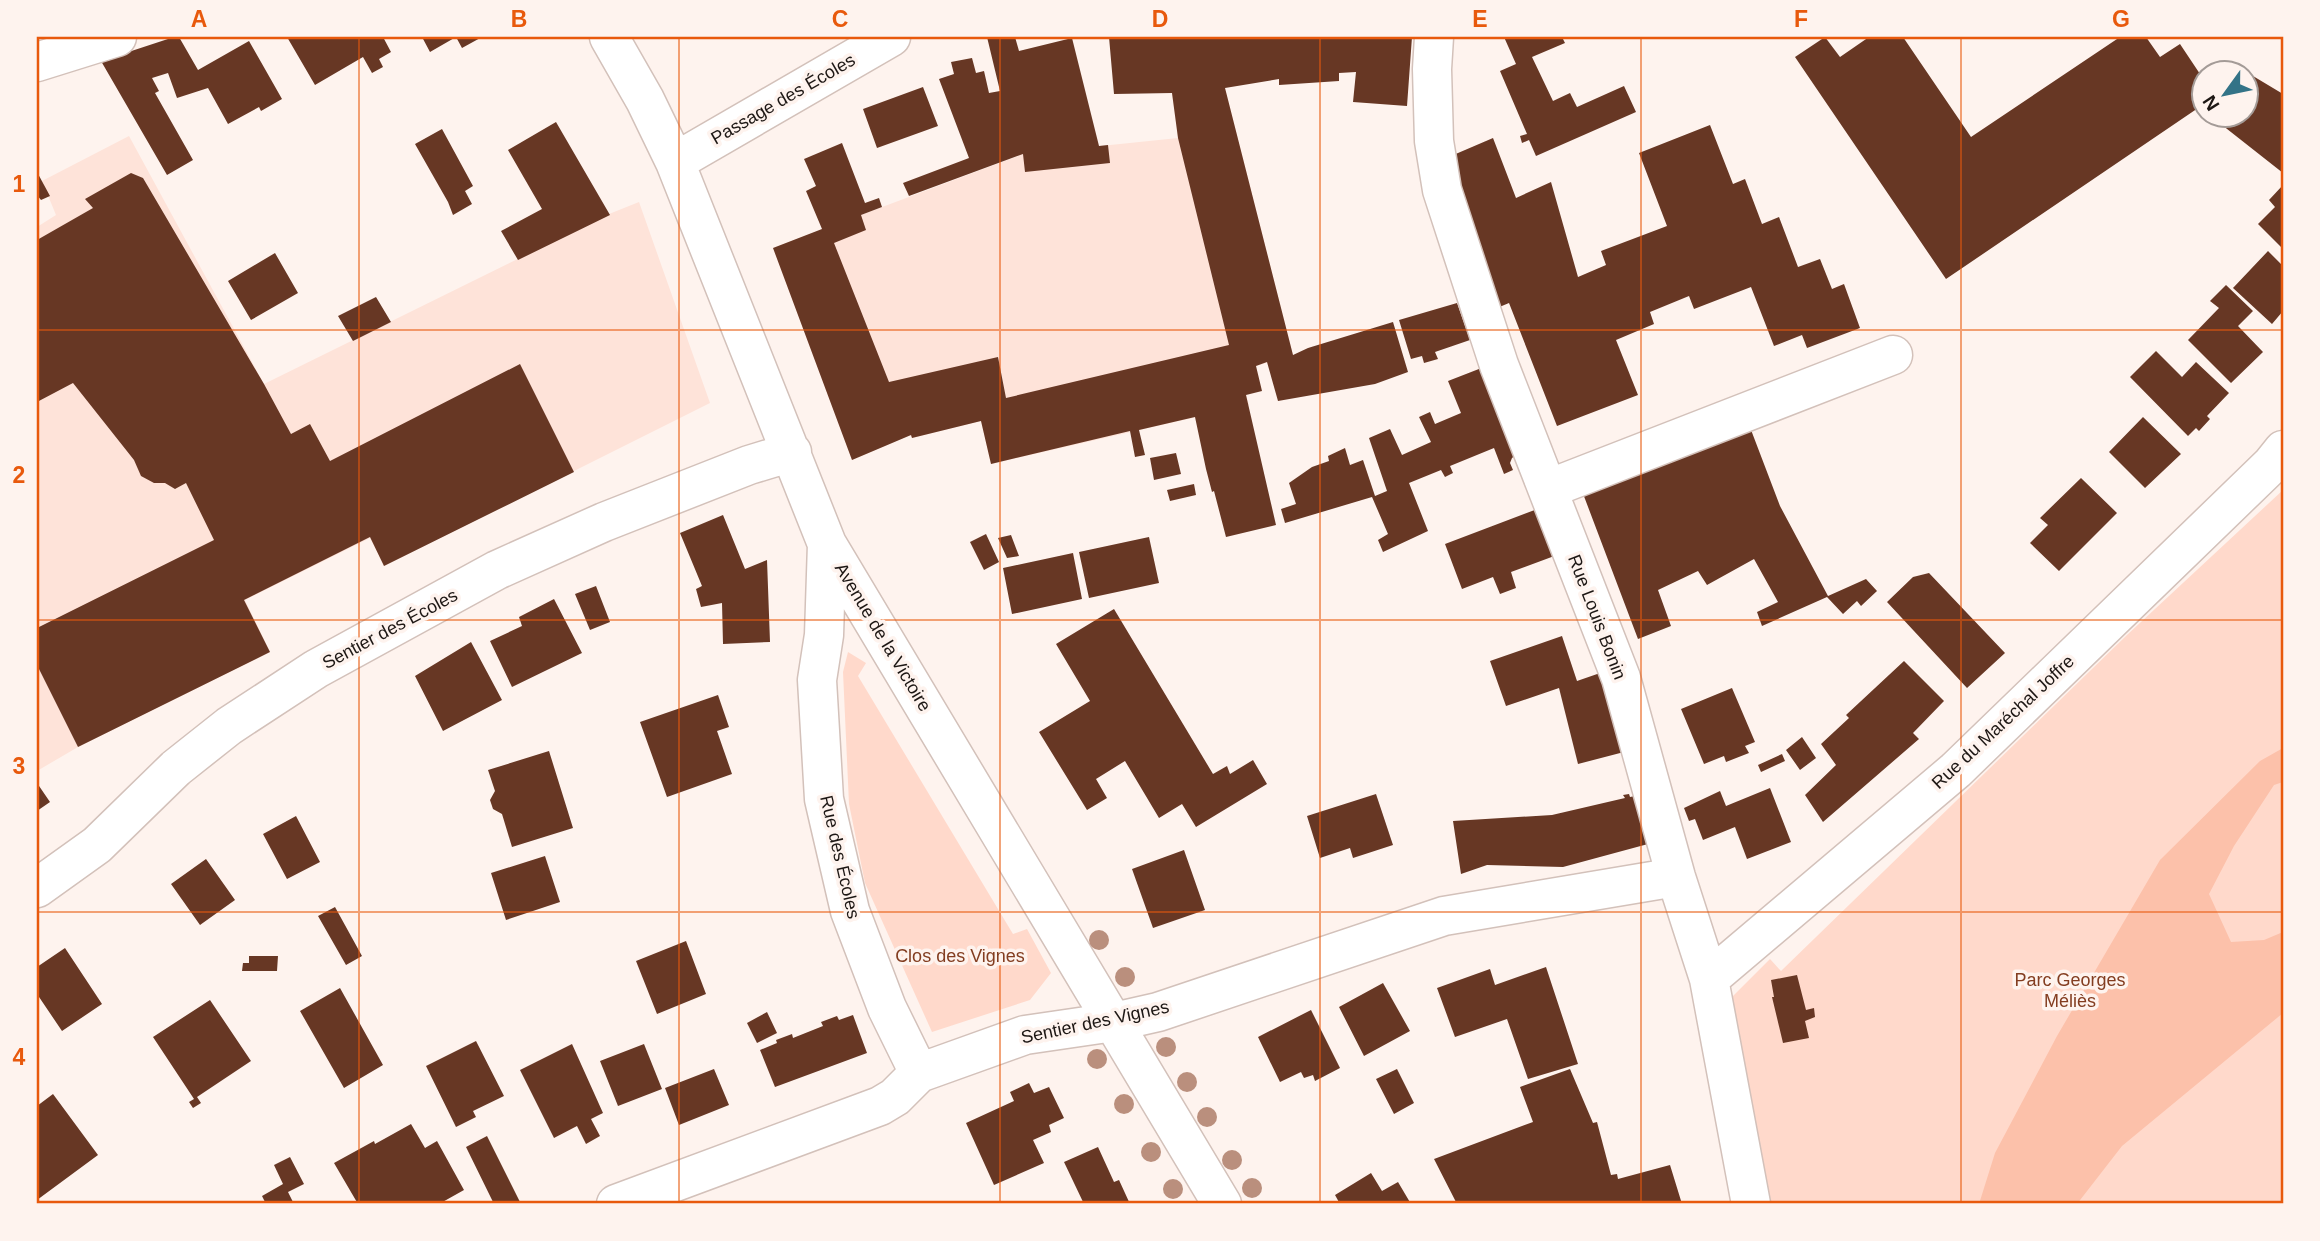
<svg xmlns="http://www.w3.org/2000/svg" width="2320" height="1241" font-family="Helvetica,sans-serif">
<rect width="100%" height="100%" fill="#fef3ee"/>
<path fill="#fee3d9" d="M 1225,88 L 1293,355 L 1239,371 L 1249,405 L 991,464 L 981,421 L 912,438 L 910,435 L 852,460 L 773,248 L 1023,154 L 1178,138 L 1172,93 Z
M 129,136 L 264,384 L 609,214 L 639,202 L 710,403 L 384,566 L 370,538 L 245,600 L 270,652 L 78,747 L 37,771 L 37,227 L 56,215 L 42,181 Z"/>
<path fill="#ffd9cb" d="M 2283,490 L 2283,1204 L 1768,1204 L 1729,1000 L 1770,959 L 1781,971 L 2127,635 Z
M 848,652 L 866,663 L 858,676 L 1013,934 L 1027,929 L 1051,973 L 1030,1000 L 932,1032 L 865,883 L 849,804 L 843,672 Z"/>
<path fill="#fcc1aa" d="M 2283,748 L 2283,782 L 2274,785 L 2234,846 L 2209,894 L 2231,942 L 2264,940 L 2283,932 L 2283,1013 L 2122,1146 L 2077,1204 L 1979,1204 L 1995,1153 L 2057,1036 L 2160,860 L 2260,761 Z"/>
<path fill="#673724" d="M 174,37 L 179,37 L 198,70 L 249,41 L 282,99 L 261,111 L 259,107 L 228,124 L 208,88 L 177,98 L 168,73 L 152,78 L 159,91 L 155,93 L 193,160 L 167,175 L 101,61 Z
M 287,37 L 383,37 L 391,52 L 379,59 L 383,67 L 372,73 L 363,57 L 315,85 Z
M 422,37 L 482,37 L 462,48 L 456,37 L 430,52 Z
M 987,37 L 1015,37 L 1019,51 L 1072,38 L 1099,146 L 1108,145 L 1110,163 L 1025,172 L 1023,154 L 909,196 L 903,183 L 969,158 L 939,79 L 954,74 L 951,62 L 972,58 L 976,73 L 984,71 L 989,93 L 1000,91 Z
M 1109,37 L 1412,37 L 1407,106 L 1353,102 L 1356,72 L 1339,73 L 1339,81 L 1279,85 L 1279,79 L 1225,88 L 1293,355 L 1308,348 L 1393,322 L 1408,372 L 1375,384 L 1278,401 L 1267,362 L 1256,366 L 1262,391 L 1246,395 L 1276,525 L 1226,537 L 1214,491 L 1212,492 L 1206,469 L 1195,417 L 1139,430 L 1145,455 L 1135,457 L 1130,431 L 991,464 L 981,421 L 912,438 L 911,435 L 852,460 L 773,248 L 822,229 L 806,191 L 816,186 L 804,159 L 842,143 L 865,203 L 879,198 L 882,207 L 861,215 L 866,230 L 834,243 L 889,382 L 998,357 L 1006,398 L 1229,345 L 1178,138 L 1172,93 L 1114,94 Z
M 1504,37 L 1562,37 L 1565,43 L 1532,57 L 1553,101 L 1570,93 L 1577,107 L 1624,86 L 1636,112 L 1536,156 L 1529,140 L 1522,143 L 1520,136 L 1527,134 L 1500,71 L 1516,64 Z
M 1825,37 L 1840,57 L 1869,37 L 1903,37 L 1971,137 L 2120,37 L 2146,37 L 2160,57 L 2180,44 L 2204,80 L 2204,104 L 1946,279 L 1795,57 Z
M 2253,76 L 2283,94 L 2283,173 L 2222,125 L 2228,116 L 2246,116 L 2246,87 Z
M 923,87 L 938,126 L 877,148 L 863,109 Z
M 556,122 L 610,215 L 518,260 L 501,231 L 542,209 L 508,150 Z
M 1710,125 L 1733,184 L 1745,179 L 1762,224 L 1779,217 L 1798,267 L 1820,259 L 1832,289 L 1844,284 L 1860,328 L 1807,348 L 1802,335 L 1774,346 L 1751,287 L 1694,309 L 1689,296 L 1650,312 L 1654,324 L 1616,340 L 1638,395 L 1557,426 L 1509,303 L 1497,308 L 1451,156 L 1493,138 L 1516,198 L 1551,182 L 1578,277 L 1606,265 L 1601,251 L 1667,226 L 1639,153 Z
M 442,129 L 473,186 L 465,191 L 472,204 L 453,215 L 448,202 L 415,144 Z
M 37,172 L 50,196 L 41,200 L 37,195 Z
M 131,173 L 143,178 L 264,384 L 291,434 L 310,424 L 330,461 L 520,364 L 574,472 L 384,566 L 370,537 L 244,600 L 270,652 L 78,747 L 37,665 L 37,628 L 214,540 L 186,483 L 175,489 L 165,483 L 154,483 L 141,476 L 134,460 L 73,383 L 37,402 L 37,240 L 93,208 L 85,199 Z
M 2283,185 L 2283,249 L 2258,224 L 2275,207 L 2269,200 Z
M 2268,251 L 2283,266 L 2283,311 L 2272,324 L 2233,288 Z
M 275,253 L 298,293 L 251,320 L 228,281 Z
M 2226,285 L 2253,311 L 2238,326 L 2263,352 L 2231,383 L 2188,340 L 2219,308 L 2210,301 Z
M 376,297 L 391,322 L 353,341 L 338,316 Z
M 1457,303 L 1470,340 L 1435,352 L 1438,359 L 1424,363 L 1422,356 L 1411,359 L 1399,320 Z
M 2156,351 L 2182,377 L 2196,362 L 2229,393 L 2207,416 L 2210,419 L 2199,431 L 2196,428 L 2188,436 L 2130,377 Z
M 1484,367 L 1517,454 L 1512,458 L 1510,463 L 1513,470 L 1504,474 L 1494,448 L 1450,466 L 1453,473 L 1445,477 L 1441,470 L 1409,483 L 1428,531 L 1383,552 L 1378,540 L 1388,534 L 1372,497 L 1285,523 L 1281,509 L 1296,504 L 1289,483 L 1312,467 L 1329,461 L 1328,456 L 1345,448 L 1350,465 L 1363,460 L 1375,496 L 1387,491 L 1369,438 L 1390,429 L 1402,455 L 1431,442 L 1419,417 L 1430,412 L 1435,424 L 1461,413 L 1448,381 Z
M 2143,417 L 2181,454 L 2145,488 L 2109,452 Z
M 1748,422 L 1780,506 L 1828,596 L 1866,579 L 1877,591 L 1861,606 L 1857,601 L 1843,614 L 1827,597 L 1762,626 L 1757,612 L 1778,602 L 1754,559 L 1707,585 L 1698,571 L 1658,590 L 1671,626 L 1638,639 L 1582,491 Z
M 1176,453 L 1181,474 L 1154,480 L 1150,458 Z
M 2081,478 L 2117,513 L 2059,571 L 2030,543 L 2048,525 L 2040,518 Z
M 1194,484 L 1196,495 L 1170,501 L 1167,490 Z
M 1540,508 L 1557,555 L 1511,572 L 1516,588 L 1500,594 L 1493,577 L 1462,589 L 1445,544 Z
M 723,515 L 745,569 L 767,560 L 770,642 L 723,644 L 722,603 L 701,607 L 696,589 L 702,586 L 680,533 Z
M 986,534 L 999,562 L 984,570 L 970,542 Z
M 1011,535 L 1019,556 L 1007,558 L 998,538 Z
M 1149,537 L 1159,583 L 1089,598 L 1079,552 Z
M 1073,553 L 1082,599 L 1012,614 L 1003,568 Z
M 1929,573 L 2005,653 L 1967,688 L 1887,602 L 1913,577 Z
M 596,586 L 610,622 L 590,630 L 575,594 Z
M 554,599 L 582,653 L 512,687 L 490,641 L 522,626 L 519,617 Z
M 1114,609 L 1213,774 L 1227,766 L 1230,774 L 1253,760 L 1267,784 L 1196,827 L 1182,804 L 1159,818 L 1125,761 L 1096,779 L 1107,798 L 1087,810 L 1039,732 L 1090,701 L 1056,644 Z
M 1562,636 L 1577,681 L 1603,672 L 1624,752 L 1578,764 L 1559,688 L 1506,706 L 1490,661 Z
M 471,642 L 502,700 L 443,731 L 415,676 Z
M 1904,661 L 1944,701 L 1913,733 L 1919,739 L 1823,822 L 1805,795 L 1836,765 L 1821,744 L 1849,718 L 1846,715 Z
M 1732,688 L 1755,742 L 1745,746 L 1749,753 L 1726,762 L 1724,756 L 1704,764 L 1681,709 Z
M 718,695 L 729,727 L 717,731 L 732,774 L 667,797 L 640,722 Z
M 1802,737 L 1816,758 L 1800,770 L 1786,750 Z
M 549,751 L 573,828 L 512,847 L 502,814 L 493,809 L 490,800 L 495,791 L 488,770 Z
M 1782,754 L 1785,761 L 1761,772 L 1758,765 Z
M 37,783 L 50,802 L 37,811 Z
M 1770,788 L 1791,842 L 1747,859 L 1735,827 L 1703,840 L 1695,819 L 1689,821 L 1684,808 L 1720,791 L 1726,806 Z
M 1376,794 L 1393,845 L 1353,858 L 1350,848 L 1320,858 L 1307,816 Z
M 1629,794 L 1630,797 L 1635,796 L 1648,844 L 1563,867 L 1487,865 L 1461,874 L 1453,821 L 1552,815 L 1625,798 L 1623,795 Z
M 296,816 L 320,862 L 287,879 L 263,834 Z
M 1184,850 L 1205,910 L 1153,928 L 1132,869 Z
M 545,856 L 560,902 L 506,920 L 491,873 Z
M 206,859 L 235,900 L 200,925 L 171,884 Z
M 335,907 L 362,956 L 346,965 L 318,916 Z
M 686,941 L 706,994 L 657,1014 L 636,961 Z
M 65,948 L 102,1004 L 62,1031 L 37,994 L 37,967 Z
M 249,956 L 278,956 L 277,971 L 242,971 L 243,963 L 249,963 Z
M 1546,967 L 1578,1064 L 1528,1079 L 1507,1019 L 1455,1037 L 1437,988 L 1490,969 L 1495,985 Z
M 1797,975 L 1806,1010 L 1814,1008 L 1815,1017 L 1805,1021 L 1809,1038 L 1783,1043 L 1772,997 L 1774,997 L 1771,980 Z
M 1383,983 L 1410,1031 L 1364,1056 L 1339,1007 Z
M 340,988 L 383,1065 L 344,1088 L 300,1011 Z
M 210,1000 L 251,1061 L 197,1097 L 201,1103 L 193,1108 L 189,1102 L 194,1099 L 153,1037 Z
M 1311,1010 L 1340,1068 L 1315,1081 L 1313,1075 L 1304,1078 L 1301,1072 L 1280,1082 L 1258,1037 Z
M 767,1012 L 777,1033 L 757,1043 L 747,1023 Z
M 853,1015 L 867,1053 L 775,1087 L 760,1050 L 777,1043 L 776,1040 L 792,1034 L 793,1038 L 823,1026 L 821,1022 L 837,1016 L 839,1020 Z
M 476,1041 L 504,1096 L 473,1111 L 476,1117 L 456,1127 L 426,1066 Z
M 572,1044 L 603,1113 L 591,1119 L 600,1136 L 586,1144 L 577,1126 L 554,1138 L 520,1070 Z
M 644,1044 L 662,1089 L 618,1106 L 600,1061 Z
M 714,1069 L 729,1105 L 679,1125 L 665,1088 Z
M 1397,1069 L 1414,1103 L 1394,1114 L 1376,1079 Z
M 1570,1069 L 1593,1123 L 1597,1122 L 1611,1175 L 1617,1174 L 1618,1179 L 1670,1165 L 1682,1204 L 1457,1204 L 1434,1159 L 1533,1122 L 1520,1087 Z
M 1029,1083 L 1034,1093 L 1049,1087 L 1064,1118 L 1049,1125 L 1051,1132 L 1033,1140 L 1044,1163 L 994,1185 L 966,1123 L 1014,1101 L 1010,1092 Z
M 53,1094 L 98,1155 L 37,1200 L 37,1106 Z
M 411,1124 L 425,1148 L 437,1141 L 464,1190 L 439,1204 L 358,1204 L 334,1163 L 374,1141 L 375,1144 Z
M 487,1136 L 521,1204 L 494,1204 L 466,1147 Z
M 1098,1147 L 1114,1182 L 1119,1180 L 1130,1204 L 1084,1204 L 1064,1162 Z
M 290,1157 L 304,1184 L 288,1192 L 294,1204 L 266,1204 L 262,1196 L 283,1184 L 274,1165 Z
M 1371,1173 L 1382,1191 L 1398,1182 L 1411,1204 L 1340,1204 L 1335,1195 Z"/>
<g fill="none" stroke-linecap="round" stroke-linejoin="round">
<defs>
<path id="minor" d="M 609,37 L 645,100 L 675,162 L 827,544 L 1222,1204
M 1434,37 L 1432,69 L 1434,141 L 1442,190 L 1499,365 L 1621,678 L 1676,877 L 1709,979 L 1751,1204
M 37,62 L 117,37
M 675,162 L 891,37
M 1548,489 L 1893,355
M 827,544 L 824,635 L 817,680 L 824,799 L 850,911 L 887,1008 L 919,1073
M 37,888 L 97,845 L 176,768 L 229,726 L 316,669 L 497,570 L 604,522 L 749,465 L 792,452
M 1709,979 L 1956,770 L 2271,465 L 2283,450
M 616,1204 L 880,1106 L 895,1097 L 919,1073 L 1025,1035 L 1114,1022 L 1158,1012 L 1444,916 L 1676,877"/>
</defs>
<use href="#minor" stroke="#d3c1ba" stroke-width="41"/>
<use href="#minor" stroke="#fff" stroke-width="38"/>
</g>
<g fill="#ba8f7d">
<circle cx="1099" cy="940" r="10"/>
<circle cx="1125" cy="977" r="10"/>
<circle cx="1166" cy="1047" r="10"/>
<circle cx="1097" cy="1059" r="10"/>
<circle cx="1187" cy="1082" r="10"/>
<circle cx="1124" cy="1104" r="10"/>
<circle cx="1207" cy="1117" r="10"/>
<circle cx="1151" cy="1152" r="10"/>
<circle cx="1232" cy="1160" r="10"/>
<circle cx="1252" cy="1188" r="10"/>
<circle cx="1173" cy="1189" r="10"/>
</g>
<path fill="none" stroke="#e8590c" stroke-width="2" stroke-opacity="0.55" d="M 359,37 L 359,1204M 679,37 L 679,1204M 1000,37 L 1000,1204M 1320,37 L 1320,1204M 1641,37 L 1641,1204M 1961,37 L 1961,1204M 37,330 L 2283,330M 37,620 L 2283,620M 37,912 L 2283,912"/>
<g text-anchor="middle" stroke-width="7" stroke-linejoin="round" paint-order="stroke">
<g font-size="18" fill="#1d1714" stroke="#fef3ee">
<text transform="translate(783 99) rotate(-30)" y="6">Passage des Écoles</text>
<text transform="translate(1597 617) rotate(69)" y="6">Rue Louis Bonin</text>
<text transform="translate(390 629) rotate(-28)" y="6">Sentier des Écoles</text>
<text transform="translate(883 637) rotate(59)" y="6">Avenue de la Victoire</text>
<text transform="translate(2003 722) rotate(-43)" y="6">Rue du Maréchal Joffre</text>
<text transform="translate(840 857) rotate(77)" y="6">Rue des Écoles</text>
<text transform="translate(1095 1022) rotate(-12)" y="6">Sentier des Vignes</text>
</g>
<g font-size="18" fill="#833d20" stroke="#fef3ee">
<text x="960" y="962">Clos des Vignes</text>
<text x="2070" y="986">Parc Georges<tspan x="2070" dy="21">Méliès</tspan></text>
</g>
</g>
<rect width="2320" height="1241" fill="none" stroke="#fef3ee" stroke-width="77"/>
<g transform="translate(2225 94) rotate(237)"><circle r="33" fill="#fef3ee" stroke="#a49b97" stroke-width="2"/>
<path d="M0-5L12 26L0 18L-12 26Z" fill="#337387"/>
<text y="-10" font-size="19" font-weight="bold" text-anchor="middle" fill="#1d1714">N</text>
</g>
<rect x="38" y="38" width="2244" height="1164" fill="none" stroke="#e8590c" stroke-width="2.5"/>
<g font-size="23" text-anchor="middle" font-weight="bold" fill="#e8590c">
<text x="199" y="27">A</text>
<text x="519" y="27">B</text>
<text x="840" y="27">C</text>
<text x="1160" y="27">D</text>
<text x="1480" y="27">E</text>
<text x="1801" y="27">F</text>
<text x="2121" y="27">G</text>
<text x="19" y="192">1</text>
<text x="19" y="483">2</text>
<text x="19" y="774">3</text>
<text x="19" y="1065">4</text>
</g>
</svg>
